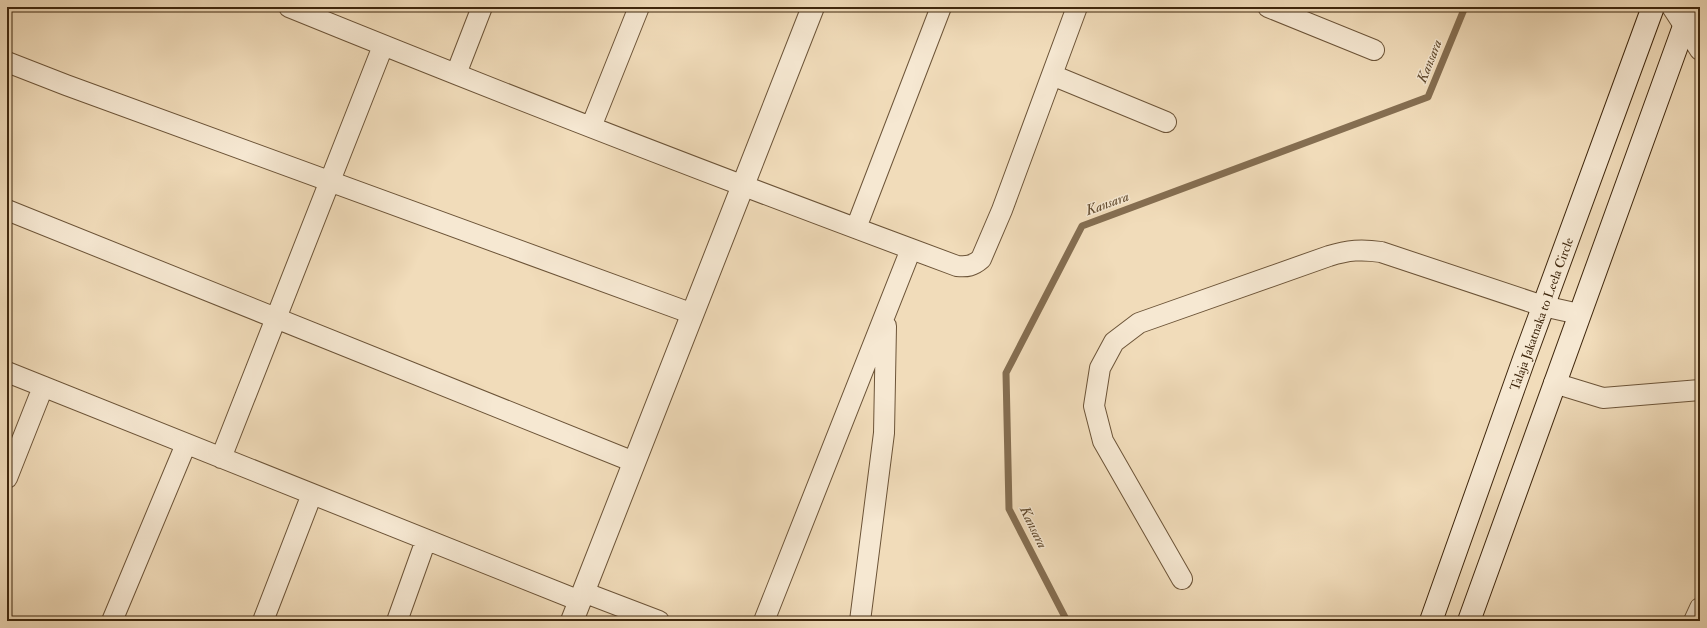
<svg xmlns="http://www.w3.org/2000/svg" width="1707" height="628" font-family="'IM FELL Double Pica',serif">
<rect width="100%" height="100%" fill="#f1dcba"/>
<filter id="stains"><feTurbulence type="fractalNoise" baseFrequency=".005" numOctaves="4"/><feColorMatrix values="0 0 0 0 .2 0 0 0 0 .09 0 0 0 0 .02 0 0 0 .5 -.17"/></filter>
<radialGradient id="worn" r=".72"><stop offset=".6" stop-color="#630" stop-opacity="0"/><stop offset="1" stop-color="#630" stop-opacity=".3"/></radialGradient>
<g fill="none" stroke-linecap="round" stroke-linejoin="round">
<path stroke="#856e51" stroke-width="7" d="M 1067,621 L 1009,509 L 1006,373 L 1082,226 L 1428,97 L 1465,7"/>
<defs>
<path id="minor" d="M 289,7 C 510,97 733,183 957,266 C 967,267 973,266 981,259 L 1002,210 L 1077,7
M 1268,7 L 1374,50
M 1672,7 L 1700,50
M 7,62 L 66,85 L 693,314
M 456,74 L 482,7
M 1052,75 L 1166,122
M 591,127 L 639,7
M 7,210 L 634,462
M 856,228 L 941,7
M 7,372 L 580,601
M 1554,383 L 1603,398 L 1700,390
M 221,458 L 383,46
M 7,478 L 43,387
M 1182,579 L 1103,441 L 1094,406 L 1100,368 L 1114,342 L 1139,323 L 1329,256 C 1348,250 1362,249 1381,252 L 1543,306 L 1579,314
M 583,592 L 659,621
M 112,621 L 186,444
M 263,621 L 312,494
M 397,621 L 426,540
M 764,621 L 911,249
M 860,621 L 884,433 L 886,326
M 1694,621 L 1700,608"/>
<path id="tertiary" d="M 572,621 L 813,7"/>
<path id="secondary" d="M 1431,621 L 1524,359 L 1653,7
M 1469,621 L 1691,7"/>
</defs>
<use href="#minor" stroke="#6c5438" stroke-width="22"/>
<use href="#tertiary" stroke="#6c5438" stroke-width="24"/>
<use href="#secondary" stroke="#3f270d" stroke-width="24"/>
<use href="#minor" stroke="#f6e8d2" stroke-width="20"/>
<use href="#tertiary" stroke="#f6e8d2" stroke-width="22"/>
<use href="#secondary" stroke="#f6e8d2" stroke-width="22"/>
</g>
<g text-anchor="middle" stroke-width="3" stroke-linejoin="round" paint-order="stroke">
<g font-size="13" fill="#3f270d" stroke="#f6e8d2">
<text transform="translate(1541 314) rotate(-70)" y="5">Talaja Jakatnaka to Leela Circle</text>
</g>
<g font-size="14" font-style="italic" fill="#624b2f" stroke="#f6e8d2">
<text transform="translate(1429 61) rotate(-68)" y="5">Kansara</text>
<text transform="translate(1107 203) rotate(-20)" y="5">Kansara</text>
<text transform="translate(1034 527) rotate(64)" y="5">Kansara</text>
</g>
</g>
<rect width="1707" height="628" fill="none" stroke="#f1dcba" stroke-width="24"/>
<rect x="8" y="8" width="1691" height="612" fill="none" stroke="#3f270d" stroke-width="2"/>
<rect x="12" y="12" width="1683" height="604" fill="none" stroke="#3f270d"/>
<rect width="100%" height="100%" filter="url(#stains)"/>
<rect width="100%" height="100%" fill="url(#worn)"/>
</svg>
